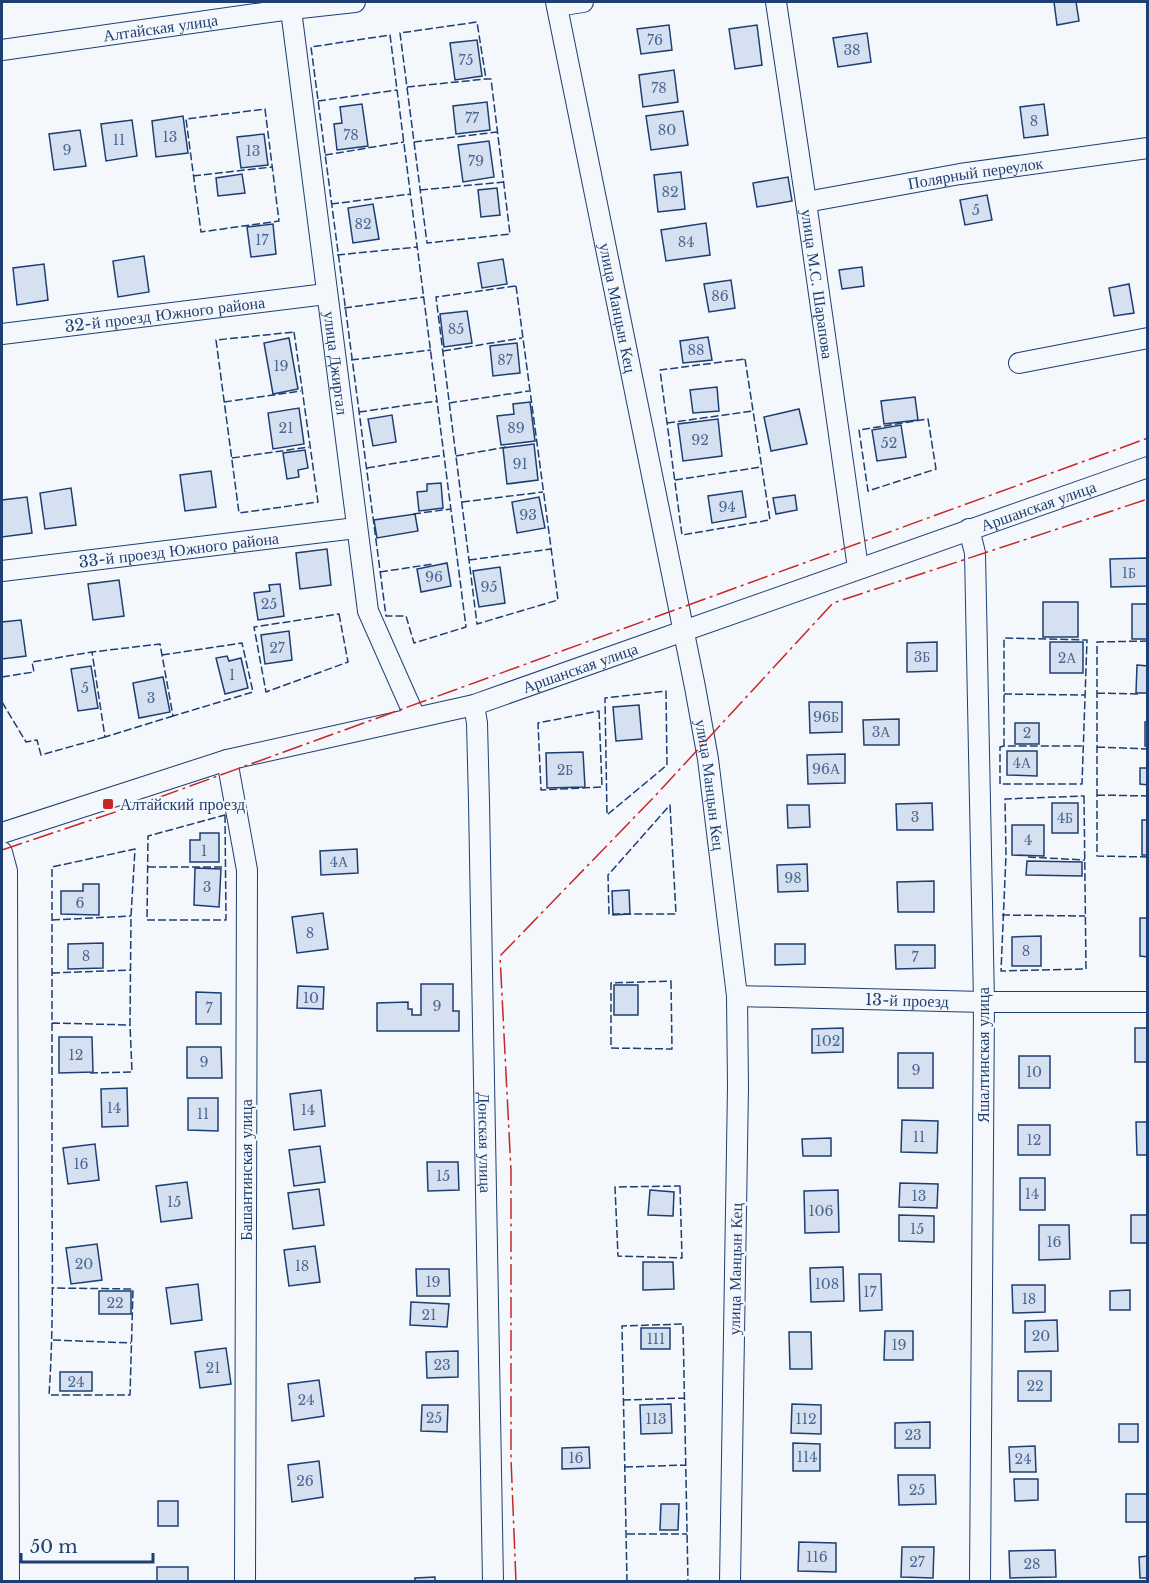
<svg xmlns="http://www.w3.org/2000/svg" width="1149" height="1583" font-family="'Libre Baskerville',serif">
<rect width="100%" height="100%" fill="#f4f7fb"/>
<path fill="#d5e0f0" stroke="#1d3f73" stroke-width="1.5" d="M 1054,2 L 1076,2 L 1079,21 L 1057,25 Z
M 669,25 L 672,50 L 641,54 L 637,29 Z
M 757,25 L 762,65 L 735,69 L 729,29 Z
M 867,33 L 871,62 L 838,67 L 833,38 Z
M 477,40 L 482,76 L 455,80 L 450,43 Z
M 674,70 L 678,102 L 643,107 L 639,75 Z
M 487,102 L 490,130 L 456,134 L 453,106 Z
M 362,104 L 368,146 L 337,150 L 334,124 L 342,123 L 340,107 Z
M 1044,104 L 1048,135 L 1024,138 L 1020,107 Z
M 683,111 L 688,145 L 651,150 L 646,116 Z
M 183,116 L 188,153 L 156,157 L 152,121 Z
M 132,120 L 137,156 L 106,161 L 101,124 Z
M 80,130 L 86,166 L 54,170 L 49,134 Z
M 264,134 L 268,165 L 241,168 L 237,137 Z
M 489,141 L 494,177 L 463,182 L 458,145 Z
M 681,172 L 685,209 L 658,212 L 654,175 Z
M 242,174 L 245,193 L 218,196 L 216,178 Z
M 788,177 L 792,201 L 757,207 L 753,183 Z
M 497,188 L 500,215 L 481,217 L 478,190 Z
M 987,195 L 992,220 L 965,225 L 960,200 Z
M 373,204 L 379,239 L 353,243 L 348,208 Z
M 706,223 L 710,255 L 666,261 L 661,230 Z
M 273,224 L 276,254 L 251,257 L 247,227 Z
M 144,256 L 149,292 L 118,297 L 113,261 Z
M 503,259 L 507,284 L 482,288 L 478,263 Z
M 44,264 L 48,300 L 17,305 L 13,268 Z
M 862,267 L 864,286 L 842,289 L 839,270 Z
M 731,280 L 735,308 L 709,312 L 704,284 Z
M 1129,284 L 1134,313 L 1114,316 L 1109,288 Z
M 467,311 L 472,343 L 444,347 L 440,314 Z
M 708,337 L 712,360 L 683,363 L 680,341 Z
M 289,338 L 298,389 L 273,394 L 264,343 Z
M 517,343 L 520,373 L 493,376 L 490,346 Z
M 717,387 L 719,411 L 693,413 L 690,390 Z
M 915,397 L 918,420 L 884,424 L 881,401 Z
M 530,402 L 535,441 L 501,445 L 497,416 L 514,414 L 513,404 Z
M 299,408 L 304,444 L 273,449 L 268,413 Z
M 799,409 L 807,444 L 771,451 L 764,417 Z
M 392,415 L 396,442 L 373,446 L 368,419 Z
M 718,419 L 722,456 L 683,461 L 678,424 Z
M 901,425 L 906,457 L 877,461 L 872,430 Z
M 534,444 L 538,480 L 507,484 L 503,448 Z
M 305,450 L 308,468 L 298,470 L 299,477 L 287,479 L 283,453 Z
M 211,471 L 216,507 L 185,511 L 180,475 Z
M 441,483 L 443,508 L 419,511 L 417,492 L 427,491 L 427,484 Z
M 71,488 L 76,525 L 45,529 L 40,493 Z
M 742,491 L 746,517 L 712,523 L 708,496 Z
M 795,495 L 797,510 L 776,514 L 773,498 Z
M 27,497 L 32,533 L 2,537 L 2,500 Z
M 539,497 L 545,528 L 517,533 L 512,502 Z
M 415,514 L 418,531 L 377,538 L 374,520 Z
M 327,549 L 331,585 L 300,589 L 296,553 Z
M 1148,558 L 1148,586 L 1111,587 L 1110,559 Z
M 447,563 L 451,586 L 421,592 L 417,569 Z
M 500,567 L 505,603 L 479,607 L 473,571 Z
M 119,580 L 124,616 L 93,620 L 88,584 Z
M 280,584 L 284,616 L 258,620 L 254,593 L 270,591 L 269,585 Z
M 1043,602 L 1078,602 L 1078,637 L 1043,637 Z
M 1132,604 L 1148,604 L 1148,639 L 1132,639 Z
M 21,620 L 26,656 L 2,659 L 2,622 Z
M 289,631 L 292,660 L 265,664 L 261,635 Z
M 937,642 L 937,671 L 907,672 L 907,643 Z
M 1050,642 L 1083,642 L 1083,673 L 1050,673 Z
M 227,656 L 229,661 L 241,658 L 248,688 L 225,694 L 216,658 Z
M 1137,665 L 1148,666 L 1148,693 L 1136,693 Z
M 91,666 L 98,708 L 78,711 L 71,669 Z
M 163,677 L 170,712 L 139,718 L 133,683 Z
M 809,702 L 842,702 L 842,732 L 810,733 Z
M 639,705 L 642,739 L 616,741 L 613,707 Z
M 899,719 L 899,745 L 864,745 L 863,720 Z
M 1145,722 L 1148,722 L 1148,746 L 1145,746 Z
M 1015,723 L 1039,723 L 1039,744 L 1015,744 Z
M 1007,751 L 1037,751 L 1037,776 L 1007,775 Z
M 583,752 L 585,787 L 547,788 L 546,753 Z
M 845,754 L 845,783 L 808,784 L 807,755 Z
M 1140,768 L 1148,768 L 1148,785 L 1140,784 Z
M 932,803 L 933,830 L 897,830 L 896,804 Z
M 1052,803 L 1078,803 L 1078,833 L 1052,833 Z
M 787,805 L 809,805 L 810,827 L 788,828 Z
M 1142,820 L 1148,820 L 1148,855 L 1142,855 Z
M 1012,825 L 1044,825 L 1044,856 L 1012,855 Z
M 200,833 L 219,833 L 219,862 L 190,862 L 190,840 L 200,840 Z
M 357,849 L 358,873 L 321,875 L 320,851 Z
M 1027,861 L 1082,862 L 1082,876 L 1026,875 Z
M 807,864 L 808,891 L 778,892 L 777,865 Z
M 195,868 L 221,869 L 219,907 L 194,905 Z
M 934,881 L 934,912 L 898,912 L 897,882 Z
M 83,884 L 99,884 L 99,915 L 61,914 L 61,891 L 83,891 Z
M 629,890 L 630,914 L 613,915 L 612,891 Z
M 323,913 L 328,949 L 297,953 L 292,917 Z
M 1140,918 L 1148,918 L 1148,957 L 1140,956 Z
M 1041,936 L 1041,966 L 1012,966 L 1012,937 Z
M 103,943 L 103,968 L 68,969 L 68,944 Z
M 775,944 L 805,944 L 805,964 L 775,965 Z
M 895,945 L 935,945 L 935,968 L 896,969 Z
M 421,984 L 453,984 L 453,1011 L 459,1011 L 459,1031 L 377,1031 L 377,1003 L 408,1002 L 408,1009 L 412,1009 L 412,1015 L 421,1015 Z
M 614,985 L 638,985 L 638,1015 L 614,1015 Z
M 298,986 L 324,987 L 323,1009 L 297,1008 Z
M 196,992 L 221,993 L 221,1024 L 196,1024 Z
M 843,1028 L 843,1052 L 812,1053 L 812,1029 Z
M 1135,1028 L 1148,1028 L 1148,1062 L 1135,1062 Z
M 59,1037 L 92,1037 L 93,1072 L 59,1073 Z
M 187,1047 L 221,1047 L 222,1078 L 187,1078 Z
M 898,1053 L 933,1053 L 933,1088 L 898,1088 Z
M 1019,1056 L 1050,1056 L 1050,1088 L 1019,1088 Z
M 127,1088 L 128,1126 L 102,1127 L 101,1089 Z
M 321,1090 L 325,1126 L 294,1130 L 290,1094 Z
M 188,1098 L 218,1098 L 218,1131 L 188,1130 Z
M 902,1120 L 938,1121 L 937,1153 L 901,1152 Z
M 1136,1122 L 1148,1122 L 1148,1155 L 1137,1155 Z
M 1018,1125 L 1050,1125 L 1050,1155 L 1018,1155 Z
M 831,1138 L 831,1156 L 803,1156 L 802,1139 Z
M 95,1144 L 99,1180 L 68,1184 L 63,1148 Z
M 320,1146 L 325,1182 L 294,1186 L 289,1150 Z
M 427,1162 L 458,1162 L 459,1190 L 428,1191 Z
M 1020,1178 L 1045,1178 L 1045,1210 L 1020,1210 Z
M 187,1182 L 192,1218 L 161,1222 L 156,1186 Z
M 900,1183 L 938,1184 L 937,1208 L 899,1207 Z
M 319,1189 L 324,1225 L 293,1229 L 288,1193 Z
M 650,1190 L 674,1192 L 673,1216 L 648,1215 Z
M 838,1190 L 839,1232 L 805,1233 L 804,1191 Z
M 899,1215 L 934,1216 L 934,1242 L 899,1241 Z
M 1131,1215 L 1148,1215 L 1148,1243 L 1131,1243 Z
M 1039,1225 L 1069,1225 L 1070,1259 L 1039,1260 Z
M 97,1244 L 102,1280 L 71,1284 L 66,1248 Z
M 315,1246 L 320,1282 L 289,1286 L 284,1250 Z
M 643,1262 L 673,1262 L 674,1289 L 643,1290 Z
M 843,1267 L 844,1301 L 811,1302 L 810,1268 Z
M 416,1269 L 449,1269 L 450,1296 L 417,1296 Z
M 859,1274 L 881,1274 L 882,1310 L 860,1311 Z
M 198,1284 L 202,1320 L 171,1324 L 166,1288 Z
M 1012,1285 L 1045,1285 L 1045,1312 L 1013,1313 Z
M 1130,1290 L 1130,1310 L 1110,1310 L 1110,1291 Z
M 99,1291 L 131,1291 L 131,1314 L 99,1314 Z
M 411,1302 L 449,1304 L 447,1327 L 410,1325 Z
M 1057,1320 L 1058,1351 L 1025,1352 L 1025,1321 Z
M 641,1328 L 670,1328 L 670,1349 L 641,1349 Z
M 885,1331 L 913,1331 L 913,1360 L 884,1360 Z
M 789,1332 L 811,1332 L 812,1369 L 790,1369 Z
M 226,1348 L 231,1384 L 200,1388 L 195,1352 Z
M 458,1351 L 458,1377 L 427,1378 L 426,1352 Z
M 1018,1371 L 1051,1371 L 1051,1401 L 1018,1401 Z
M 60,1372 L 92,1372 L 92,1391 L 60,1391 Z
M 319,1380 L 324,1416 L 292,1421 L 288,1384 Z
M 671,1404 L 672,1433 L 641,1434 L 640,1405 Z
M 792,1404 L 821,1405 L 821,1434 L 791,1433 Z
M 422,1405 L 448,1405 L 447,1432 L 421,1431 Z
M 930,1422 L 930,1448 L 895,1448 L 895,1423 Z
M 1119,1424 L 1138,1424 L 1138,1442 L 1119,1442 Z
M 793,1443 L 820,1444 L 820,1471 L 793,1471 Z
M 1035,1446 L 1036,1472 L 1010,1472 L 1009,1447 Z
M 589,1447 L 590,1468 L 562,1469 L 562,1448 Z
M 319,1461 L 323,1497 L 292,1502 L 288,1465 Z
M 898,1475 L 935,1475 L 936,1504 L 899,1505 Z
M 1014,1479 L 1038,1479 L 1038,1500 L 1015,1501 Z
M 1126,1494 L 1148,1494 L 1148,1522 L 1126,1522 Z
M 158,1501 L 178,1501 L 178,1526 L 158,1526 Z
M 661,1504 L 679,1504 L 678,1530 L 660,1530 Z
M 799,1542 L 836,1543 L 836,1572 L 798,1571 Z
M 902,1547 L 934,1547 L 933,1578 L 901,1577 Z
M 1055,1550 L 1056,1577 L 1010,1578 L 1009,1551 Z
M 1148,1556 L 1148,1578 L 1140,1578 L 1139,1557 Z
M 157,1567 L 188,1567 L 188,1582 L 157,1582 Z
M 435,1577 L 435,1581 L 448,1582 L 415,1582 L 415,1578 Z"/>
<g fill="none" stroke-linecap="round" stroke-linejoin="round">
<defs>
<g id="minor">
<path id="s1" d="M 290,2 L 368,611 L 415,717"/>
<path id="s2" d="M 556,2 L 695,687 L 708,759 L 737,996 L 738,1087 L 730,1582"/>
<path id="s3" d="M 776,2 L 806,202 L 858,568"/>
<path d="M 557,6 L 583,2"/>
<path id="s4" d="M 2,50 L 291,9 L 355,2"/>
<path id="s5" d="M 806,202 L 960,174 L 1148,148"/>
<path id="s6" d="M 2,334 L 326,294"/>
<path d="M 1019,363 L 1148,338"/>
<path d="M 969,529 L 975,553 L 984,1002 L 980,1582"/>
<path id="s7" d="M 2,571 L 356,528"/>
<path id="s8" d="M 474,705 L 477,723 L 479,802 L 493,1582"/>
<path d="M 227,760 L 247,870 L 245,1582"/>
<path id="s9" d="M 2,833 L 227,760 L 474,705 L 1148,467"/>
<path d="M 2,852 L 7,871 L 9,1582"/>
<path id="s10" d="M 737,996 L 984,1002 L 1148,1002"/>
</g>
</defs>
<use href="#minor" stroke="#1d3f73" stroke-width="22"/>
<use href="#minor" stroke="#f4f7fb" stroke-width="20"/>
<path stroke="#1d3f73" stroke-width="1.5" stroke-dasharray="8 3" stroke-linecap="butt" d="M 390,35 L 466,627 L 414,643 L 406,616 L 386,616 L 311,47 Z
M 407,87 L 486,79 L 491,79 L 510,234 L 427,243 L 400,33 L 477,22 L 486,79
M 318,101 L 397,90
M 265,109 L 279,221 L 201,232 L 186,119 Z
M 414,142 L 497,132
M 325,155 L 404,142
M 193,176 L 272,167
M 420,190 L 504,182
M 331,204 L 411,194
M 337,255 L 417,247
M 516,286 L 558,600 L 477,624 L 436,297 Z
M 344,308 L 424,297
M 294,332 L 318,502 L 239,513 L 216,340 Z
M 443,351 L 522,338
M 745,359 L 770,520 L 682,535 L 660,370 Z
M 351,360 L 431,350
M 224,402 L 301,391
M 449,403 L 529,391
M 359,412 L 437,401
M 928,419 L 936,469 L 868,491 L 859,430 Z
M 667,423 L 753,411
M 456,456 L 506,447
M 232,458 L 309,447
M 367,468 L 444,455
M 675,480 L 761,467
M 462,502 L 543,492
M 413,514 L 451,509
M 469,560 L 551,549
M 380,572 L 433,564
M 339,614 L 348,662 L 266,692 L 254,627 Z
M 1148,641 L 1097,642 L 1097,856 L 1148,857
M 162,655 L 242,643 L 253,692 L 173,716 L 160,644 L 92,652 L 105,737 L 173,716
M 2,677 L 34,672 L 32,662 L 92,652
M 666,691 L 667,765 L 607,815 L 605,698 Z
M 1097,693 L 1139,694
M 1004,694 L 1085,695
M 2,702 L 26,742 L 37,740 L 41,755 L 105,737
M 599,711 L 602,787 L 541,790 L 538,723 Z
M 1004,746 L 1000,747 L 1000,784 L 1082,784 L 1087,640 L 1004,638 L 1004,746 L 1083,746
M 1097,747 L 1148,749
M 1097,795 L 1148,796
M 1084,796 L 1086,969 L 1001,971 L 1006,855 L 1005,799 Z
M 670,805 L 676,914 L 609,914 L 608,875 Z
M 225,815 L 226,920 L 147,920 L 148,836 Z
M 1028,857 L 1085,860
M 148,867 L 225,867
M 1002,915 L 1085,916
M 52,920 L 131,916
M 52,973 L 130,970
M 671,981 L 672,1049 L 611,1048 L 611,983 Z
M 52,1023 L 130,1025 L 131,916 L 135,849 L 52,867 C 52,970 52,1073 52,1176 C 52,1249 54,1322 49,1395 L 130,1395 L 133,1289 L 52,1288
M 90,1073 L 132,1072 L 130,1025
M 680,1186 L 682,1258 L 618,1256 L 615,1187 Z
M 53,1340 L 131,1343
M 623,1400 L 684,1398
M 625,1467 L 686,1465
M 627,1534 L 687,1534
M 627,1582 L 622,1326 L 683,1324 L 688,1582"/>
<path stroke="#c62828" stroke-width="1.5" stroke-dasharray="21 4.5 3 4.5" stroke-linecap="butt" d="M 2,850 L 160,797 L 1148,438
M 516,1582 L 511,1459 L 511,1171 L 500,956 L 655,796 L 833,603 L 1148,499"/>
</g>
<rect fill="#c62828" stroke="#f4f7fb" stroke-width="2" x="102" y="798" width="12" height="12" rx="3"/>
<g text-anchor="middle" stroke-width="4.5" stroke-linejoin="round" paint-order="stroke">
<g font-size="14" fill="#4b6792">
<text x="655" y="45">76</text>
<text x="852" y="55">38</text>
<text x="466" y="65">75</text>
<text x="659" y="93">78</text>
<text x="472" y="123">77</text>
<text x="1034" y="126">8</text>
<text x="667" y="135">80</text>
<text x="351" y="140">78</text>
<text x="170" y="142">13</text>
<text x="119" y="145">11</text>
<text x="67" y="155">9</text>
<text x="253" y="156">13</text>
<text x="476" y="166">79</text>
<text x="670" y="197">82</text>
<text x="976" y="215">5</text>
<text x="363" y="229">82</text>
<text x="262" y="245">17</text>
<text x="686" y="247">84</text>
<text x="720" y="301">86</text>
<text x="456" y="334">85</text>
<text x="696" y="355">88</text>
<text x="505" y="365">87</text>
<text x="281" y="371">19</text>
<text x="286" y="433">21</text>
<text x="516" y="433">89</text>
<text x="700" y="445">92</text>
<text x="889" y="448">52</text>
<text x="520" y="469">91</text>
<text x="727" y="512">94</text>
<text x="528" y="520">93</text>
<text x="1129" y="578">1Б</text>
<text x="434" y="582">96</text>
<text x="489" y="592">95</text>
<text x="269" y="609">25</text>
<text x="277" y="653">27</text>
<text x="922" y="662">3Б</text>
<text x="1067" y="663">2А</text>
<text x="232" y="680">1</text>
<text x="85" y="693">5</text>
<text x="151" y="703">3</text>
<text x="826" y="722">96Б</text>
<text x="881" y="737">3А</text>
<text x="1027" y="738">2</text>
<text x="1022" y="768">4А</text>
<text x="826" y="774">96А</text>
<text x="565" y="775">2Б</text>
<text x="915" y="822">3</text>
<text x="1065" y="823">4Б</text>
<text x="1028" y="845">4</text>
<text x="204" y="856">1</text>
<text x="339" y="867">4А</text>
<text x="793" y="883">98</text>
<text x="207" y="892">3</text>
<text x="80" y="908">6</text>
<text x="310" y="938">8</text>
<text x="1026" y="956">8</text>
<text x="86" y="961">8</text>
<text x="915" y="962">7</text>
<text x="311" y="1003">10</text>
<text x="437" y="1011">9</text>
<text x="209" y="1013">7</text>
<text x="828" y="1046">102</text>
<text x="76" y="1060">12</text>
<text x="204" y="1067">9</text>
<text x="916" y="1075">9</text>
<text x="1034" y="1077">10</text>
<text x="114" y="1113">14</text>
<text x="308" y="1115">14</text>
<text x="203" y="1119">11</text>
<text x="919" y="1142">11</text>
<text x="1034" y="1145">12</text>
<text x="81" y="1169">16</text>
<text x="443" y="1181">15</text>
<text x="1032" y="1199">14</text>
<text x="919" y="1201">13</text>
<text x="174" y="1207">15</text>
<text x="821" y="1216">106</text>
<text x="917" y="1234">15</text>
<text x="1054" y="1247">16</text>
<text x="84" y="1269">20</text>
<text x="302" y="1271">18</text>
<text x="433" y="1287">19</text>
<text x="827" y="1289">108</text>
<text x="870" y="1297">17</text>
<text x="1029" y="1304">18</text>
<text x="115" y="1308">22</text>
<text x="429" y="1320">21</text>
<text x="1041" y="1341">20</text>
<text x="656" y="1344">111</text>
<text x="899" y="1350">19</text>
<text x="442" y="1370">23</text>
<text x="213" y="1373">21</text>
<text x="76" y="1387">24</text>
<text x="1035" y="1391">22</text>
<text x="306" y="1405">24</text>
<text x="434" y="1423">25</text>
<text x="656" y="1424">113</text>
<text x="806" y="1424">112</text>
<text x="913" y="1440">23</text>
<text x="807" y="1462">114</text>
<text x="576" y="1463">16</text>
<text x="1023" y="1464">24</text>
<text x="305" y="1486">26</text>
<text x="917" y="1495">25</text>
<text x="817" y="1562">116</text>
<text x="917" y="1567">27</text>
<text x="1032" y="1569">28</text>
</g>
<g font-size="16" fill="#1d3f73" stroke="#f4f7fb">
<text dy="6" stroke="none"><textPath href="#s4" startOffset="160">Алтайская улица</textPath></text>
<text dy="6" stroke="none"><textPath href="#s5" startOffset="172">Полярный переулок</textPath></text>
<text dy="6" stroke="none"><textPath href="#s3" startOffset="285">улица М.С. Шарапова</textPath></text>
<text dy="6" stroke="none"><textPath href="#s2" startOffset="312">улица Манцын Кец</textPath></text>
<text dy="6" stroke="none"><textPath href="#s6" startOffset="164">32-й проезд Южного района</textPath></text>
<text dy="6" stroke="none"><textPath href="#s1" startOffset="364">улица Джиргал</textPath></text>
<text dy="6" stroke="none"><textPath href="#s9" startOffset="1088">Аршанская улица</textPath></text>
<text dy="6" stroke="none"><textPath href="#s7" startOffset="178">33-й проезд Южного района</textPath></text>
<text dy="6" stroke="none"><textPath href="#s9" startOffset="602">Аршанская улица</textPath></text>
<text dy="6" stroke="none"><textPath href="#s2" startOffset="798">улица Манцын Кец</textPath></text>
<text dy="6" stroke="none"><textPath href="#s10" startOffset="170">13-й проезд</textPath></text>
<text transform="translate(983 1055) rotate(-90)" y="6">Яшалтинская улица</text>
<text dy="6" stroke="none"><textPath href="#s8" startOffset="438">Донская улица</textPath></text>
<text transform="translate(246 1170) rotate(-90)" y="6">Башантинская улица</text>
<text transform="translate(735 1269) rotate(-89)" y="6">улица Манцын Кец</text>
</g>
<g font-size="16" fill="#1d3f73" stroke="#f4f7fb" text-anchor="start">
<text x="120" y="810">Алтайский проезд</text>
</g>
</g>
<rect width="1149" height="1583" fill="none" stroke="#1d3f73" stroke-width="6"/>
<path d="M21 1553v9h132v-9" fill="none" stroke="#1d3f73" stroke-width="3"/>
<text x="30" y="1553" font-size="18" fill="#1d3f73" stroke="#f4f7fb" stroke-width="4.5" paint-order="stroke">50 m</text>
</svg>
